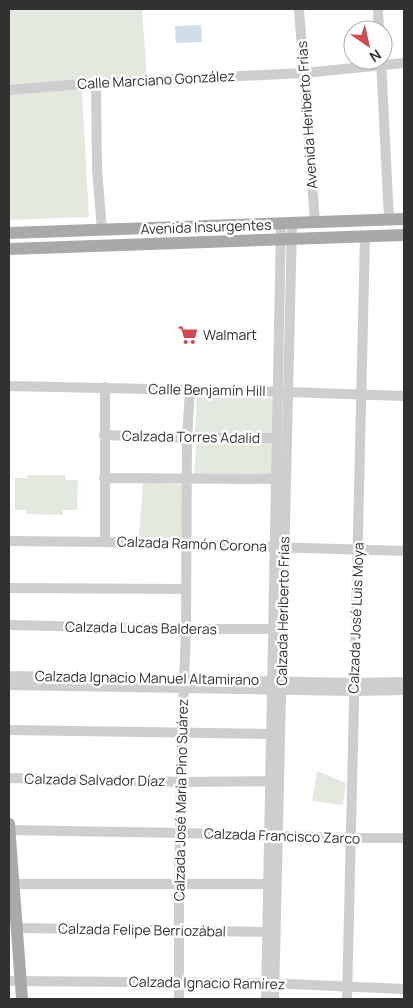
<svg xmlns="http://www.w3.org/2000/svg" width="413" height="1008" font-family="Manrope,sans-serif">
<rect width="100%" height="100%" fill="#fff"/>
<path fill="#e3e9de" d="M 9,9 L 142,9 L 147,78 L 82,92 L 89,217 L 9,220 Z
M 197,397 L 275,398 L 275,433 L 195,433 Z
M 197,435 L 275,440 L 275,475 L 194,475 Z
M 27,475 L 65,475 L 65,480 L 78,480 L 77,510 L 63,510 L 63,515 L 27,514 L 26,510 L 15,510 L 15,478 L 27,478 Z
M 143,482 L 184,485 L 181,539 L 139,537 Z
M 317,771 L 346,783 L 343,805 L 312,801 Z"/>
<path fill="#cfdee9" d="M 201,25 L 202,42 L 176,43 L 175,26 Z"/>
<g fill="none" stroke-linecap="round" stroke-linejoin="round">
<path stroke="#cecece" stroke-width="10" d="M 299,9 L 315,222
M 378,9 L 379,30
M 381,60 L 389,219
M 96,83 L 97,169 L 102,230
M 9,90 L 96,83 L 304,73 L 404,63
M 9,386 L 288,392 L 404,396
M 104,435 L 187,438 L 277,438
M 104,478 L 276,479
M 9,541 L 105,542 L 404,551
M 105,542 L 105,387
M 9,588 L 186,589
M 9,625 L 186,629 L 273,629
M 9,676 L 355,683 L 404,682
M 9,685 L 354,691 L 404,690
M 9,730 L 271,734
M 9,778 L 182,782 L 270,781
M 9,830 L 181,833 L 351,838 L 404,838
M 13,884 L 268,884
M 17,928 L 267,932
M 9,981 L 266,983 L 404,989
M 179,999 L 179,884 L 182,733 L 186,629 L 187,438 L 190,390
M 266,999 L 281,223
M 274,999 L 292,223
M 347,999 L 365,236"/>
<path stroke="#a9a9a9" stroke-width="12" d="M 9,233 L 404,219
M 9,249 L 404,235
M 9,824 L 22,999"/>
</g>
<defs>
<symbol id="supermarket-bare" viewBox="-9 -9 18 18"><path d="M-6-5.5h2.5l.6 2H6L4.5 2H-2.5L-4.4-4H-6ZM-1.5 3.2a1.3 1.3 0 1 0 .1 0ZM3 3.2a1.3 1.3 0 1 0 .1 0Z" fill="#d2494e" stroke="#fff" stroke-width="2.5" paint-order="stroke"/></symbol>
</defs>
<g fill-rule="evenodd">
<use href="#supermarket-bare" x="174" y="321" width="28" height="28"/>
</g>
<g text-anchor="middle" stroke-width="5" stroke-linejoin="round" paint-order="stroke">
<g font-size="14" fill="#313131" stroke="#fff">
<text transform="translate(156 80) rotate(-3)" y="5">Calle Marciano González</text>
<text transform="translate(307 115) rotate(-94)" y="5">Avenida Heriberto Frías</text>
<text transform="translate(206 227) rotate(-2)" y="5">Avenida Insurgentes</text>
<text transform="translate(207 390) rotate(1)" y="5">Calle Benjamín Hill</text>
<text transform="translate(191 437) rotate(1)" y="5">Calzada Torres Adalid</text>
<text transform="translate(192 544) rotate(2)" y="5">Calzada Ramón Corona</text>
<text transform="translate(283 611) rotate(-89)" y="5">Calzada Heriberto Frías</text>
<text transform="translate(356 618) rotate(-88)" y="5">Calzada José Luis Moya</text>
<text transform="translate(141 628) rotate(1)" y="5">Calzada Lucas Balderas</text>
<text transform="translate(147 678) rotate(1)" y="5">Calzada Ignacio Manuel Altamirano</text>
<text transform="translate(95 780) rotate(1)" y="5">Calzada Salvador Díaz</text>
<text transform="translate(181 800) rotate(-89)" y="5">Calzada José María Pino Suárez</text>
<text transform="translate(282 836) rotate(2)" y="5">Calzada Francisco Zarco</text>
<text transform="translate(142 930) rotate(1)" y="5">Calzada Felipe Berriozábal</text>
<text transform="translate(207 983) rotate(1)" y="5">Calzada Ignacio Ramírez</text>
</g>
<g font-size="14" fill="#313131" stroke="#fff" text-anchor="start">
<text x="203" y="340">Walmart</text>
</g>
</g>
<rect width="413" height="1008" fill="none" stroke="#313131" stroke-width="20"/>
<g transform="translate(368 45) rotate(146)"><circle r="24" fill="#ffffff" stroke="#adadad"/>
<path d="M0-4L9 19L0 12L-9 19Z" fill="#d2494e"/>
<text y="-8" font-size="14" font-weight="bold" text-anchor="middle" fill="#313131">N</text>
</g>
</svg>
